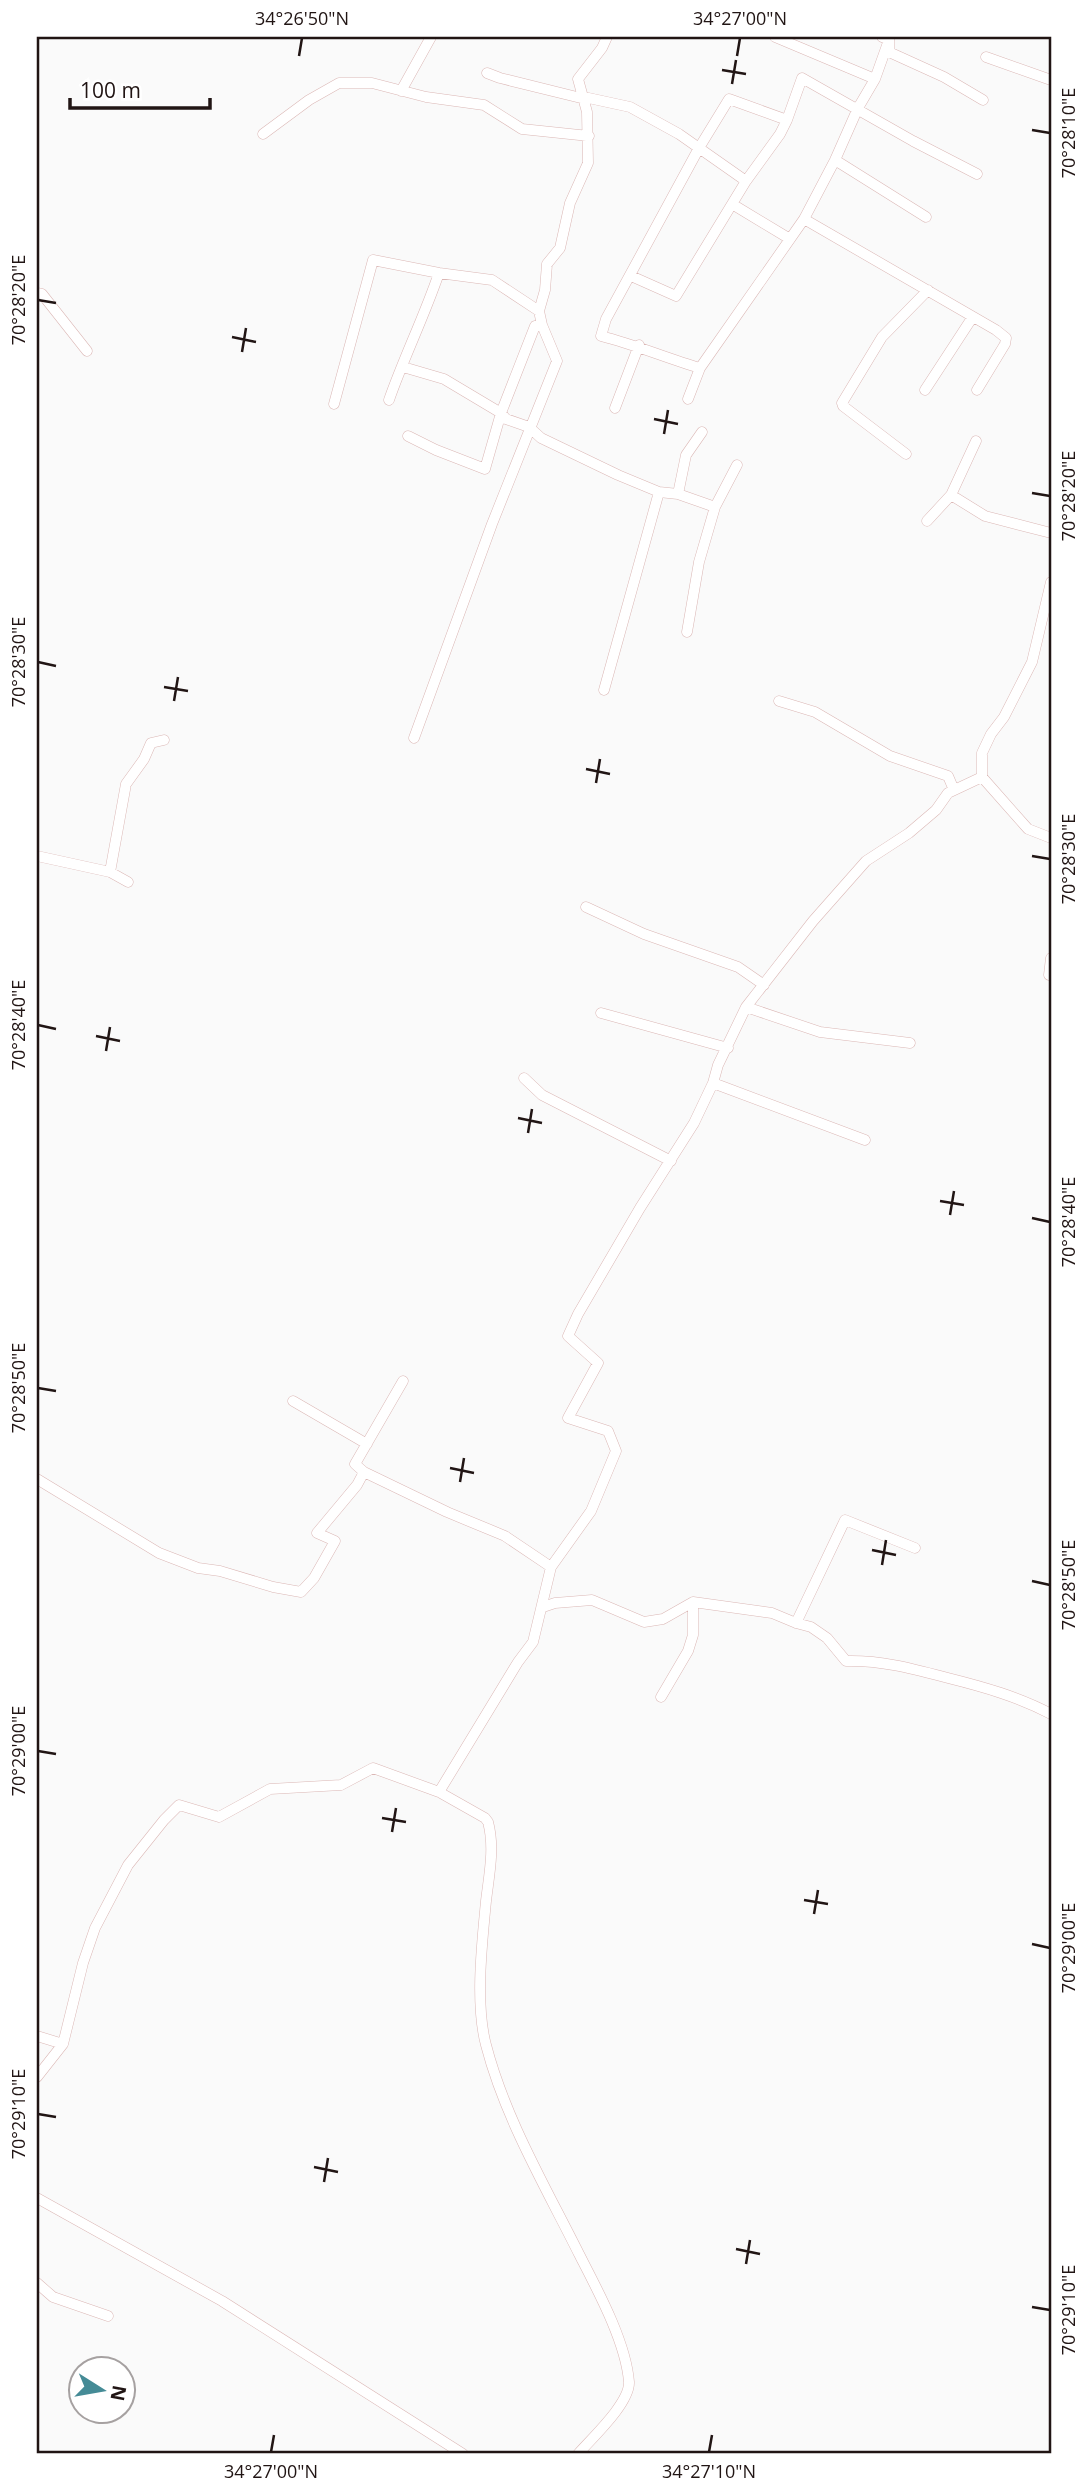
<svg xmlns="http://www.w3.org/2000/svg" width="1088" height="2491" font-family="'Open Sans',sans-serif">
<rect width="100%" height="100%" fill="#fafafa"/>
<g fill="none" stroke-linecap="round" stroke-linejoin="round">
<defs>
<path id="street" d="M 775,37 L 875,79
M 882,37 L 889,40 L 889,52 L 944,77 L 983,100
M 986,57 L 1051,80
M 487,73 L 500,78 L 585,99
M 401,91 L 431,37
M 584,97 L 630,107 L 679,134 L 746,181
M 263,134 L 309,100 L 339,83 L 372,83 L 426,97 L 484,105 L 522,129 L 589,136
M 835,160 L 926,217
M 732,204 L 790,239
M 804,219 L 996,330 L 1006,338 L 1005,344 L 977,390
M 631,276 L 676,296 L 746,181 L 780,134 L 787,120 L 802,78 L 913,141 L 977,174
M 37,293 L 42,294 L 87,351
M 403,367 L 444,379 L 501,413 L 506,419 L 529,427 L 541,438 L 618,475 L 659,492
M 700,368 C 666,358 636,345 601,336 L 606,319 L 699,148 L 729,99 L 787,120
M 925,390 L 972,318
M 688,399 L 700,368 L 804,219 L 835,160 L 858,108 L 875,79 L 890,37
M 389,400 C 404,357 424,317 439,273
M 334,404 L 373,260 L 439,273 L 492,280 L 539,311
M 615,408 L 639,345
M 408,436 L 436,450 L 485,469 L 501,413 L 535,326 L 542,325
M 906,454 L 843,406 L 842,403 L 882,337 L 928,290
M 678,494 L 686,455 L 702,432
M 951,495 L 985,516 L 1051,533
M 927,521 L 951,495 L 976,441
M 687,632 L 699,562 L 715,507 L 737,465
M 604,690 L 659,492 L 678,494 L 715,507
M 779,701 L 815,712 L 890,756 L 948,776 L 954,790
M 414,738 L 492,524 L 557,361 L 542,325 L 539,311 L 545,290 L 547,264 L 560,248 L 570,203 L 588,163 L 587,112 L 578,79 L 602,48 L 607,37
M 982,777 L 1028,829 L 1051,838
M 37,856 L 110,872 L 128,882
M 110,872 L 126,784 L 144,759 L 151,743 L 164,740
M 586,907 L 644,934 L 738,967 L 764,985
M 1049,975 L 1051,958
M 746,1007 L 820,1032 L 910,1043
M 601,1013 L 728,1048
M 524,1078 L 542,1095 L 671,1161
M 713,1083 L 865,1140
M 293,1401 L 367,1444
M 364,1472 L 355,1464 L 403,1381
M 37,1479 L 159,1553 L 198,1568 L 220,1571 L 273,1587 L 301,1592 L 314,1578 L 335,1541 L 317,1533 L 357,1485 L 364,1472 L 447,1512 L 505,1536 L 551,1567
M 543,1607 L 555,1603 L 592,1600 L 644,1622 L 663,1619 L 693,1602 L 772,1613 L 796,1623 L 811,1627 L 827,1638 L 846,1661 C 882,1660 914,1669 948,1678 C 984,1687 1019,1697 1051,1714
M 796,1623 L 845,1520 L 915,1548
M 661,1697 L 688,1651 L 693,1635 L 693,1602
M 439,1792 L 485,1818 L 488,1822 C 495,1848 489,1875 486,1901 C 482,1943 475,2004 486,2045 C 505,2118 545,2186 579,2254 C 597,2289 626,2342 629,2382 C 630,2403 592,2438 578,2454
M 37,2036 L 63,2044
M 37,2077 L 63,2044 L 83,1963 L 95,1928 L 128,1865 L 164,1820 L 179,1805 L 219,1817 L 270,1789 L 341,1785 L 373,1768 L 439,1792 L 518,1662 L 533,1642 L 551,1567 L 591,1511 L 616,1451 L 608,1431 L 568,1418 L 598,1363 L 568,1336 L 578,1314 L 640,1208 L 694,1123 L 713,1083 L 718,1065 L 746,1007 L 813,921 L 866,861 L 909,833 L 936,810 L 948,793 L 982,777 L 982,753 L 991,734 L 1004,717 L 1032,662 L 1051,582
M 37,2198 L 222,2301 L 463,2454
M 37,2283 L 53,2297 L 108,2316"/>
</defs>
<use href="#street" stroke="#dbb7b5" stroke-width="11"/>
<use href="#street" stroke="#fff" stroke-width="10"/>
</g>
<path fill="none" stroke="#211514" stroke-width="2.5" d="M 299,56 L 302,38M 737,56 L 740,38M 722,70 L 746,74M 732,84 L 736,60M 1032,130 L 1050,133M 38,300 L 56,303M 232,337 L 256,342M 242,352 L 246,328M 654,419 L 678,424M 664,434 L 668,410M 1032,493 L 1050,496M 38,662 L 56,666M 164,687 L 188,691M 174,701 L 178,677M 586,769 L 610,774M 596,783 L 600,759M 1032,856 L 1050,859M 38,1025 L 56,1029M 96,1036 L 120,1041M 106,1051 L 110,1027M 518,1118 L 542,1123M 528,1133 L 532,1109M 940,1201 L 964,1205M 950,1215 L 954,1191M 1032,1218 L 1050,1222M 38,1388 L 56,1391M 450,1468 L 474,1473M 460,1482 L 464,1458M 872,1550 L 896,1555M 882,1565 L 886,1540M 1032,1581 L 1050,1585M 38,1751 L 56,1754M 382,1818 L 406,1822M 392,1832 L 396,1808M 804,1900 L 828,1904M 814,1914 L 818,1890M 1032,1944 L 1050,1948M 38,2114 L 56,2117M 314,2167 L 338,2172M 324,2182 L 328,2158M 736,2249 L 760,2254M 746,2264 L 750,2240M 1032,2307 L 1050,2310M 271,2452 L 274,2435M 709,2452 L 712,2435"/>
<rect width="1088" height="2491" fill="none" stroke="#ffffff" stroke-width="77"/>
<g transform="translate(102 2390) rotate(101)"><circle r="33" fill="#ffffff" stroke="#a6a1a1" stroke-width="2"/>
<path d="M0-5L12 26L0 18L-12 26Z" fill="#458b96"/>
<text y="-10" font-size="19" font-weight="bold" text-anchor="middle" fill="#211514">N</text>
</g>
<path d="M70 98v10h140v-10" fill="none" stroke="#211514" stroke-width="3.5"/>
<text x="80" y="98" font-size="21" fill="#211514" stroke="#ffffff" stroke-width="5" paint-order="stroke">100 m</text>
<rect x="38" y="38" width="1012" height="2414" fill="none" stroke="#211514" stroke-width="2.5"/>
<g font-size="18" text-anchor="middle" fill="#211514">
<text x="302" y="25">34°26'50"N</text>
<text x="740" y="25">34°27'00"N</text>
<text transform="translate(1069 133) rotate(-90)" y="6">70°28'10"E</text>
<text transform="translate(19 300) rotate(-90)" y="6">70°28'20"E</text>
<text transform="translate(1069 496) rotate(-90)" y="6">70°28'20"E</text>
<text transform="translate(19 662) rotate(-90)" y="6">70°28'30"E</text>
<text transform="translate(1069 859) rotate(-90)" y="6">70°28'30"E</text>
<text transform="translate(19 1025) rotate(-90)" y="6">70°28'40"E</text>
<text transform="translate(1069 1222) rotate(-90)" y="6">70°28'40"E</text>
<text transform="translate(19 1388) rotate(-90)" y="6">70°28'50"E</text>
<text transform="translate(1069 1585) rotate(-90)" y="6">70°28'50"E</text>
<text transform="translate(19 1751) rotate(-90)" y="6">70°29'00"E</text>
<text transform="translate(1069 1948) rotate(-90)" y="6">70°29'00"E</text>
<text transform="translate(19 2114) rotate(-90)" y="6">70°29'10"E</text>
<text transform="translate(1069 2310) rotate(-90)" y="6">70°29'10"E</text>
<text x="271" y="2478">34°27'00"N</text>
<text x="709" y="2478">34°27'10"N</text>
</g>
</svg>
